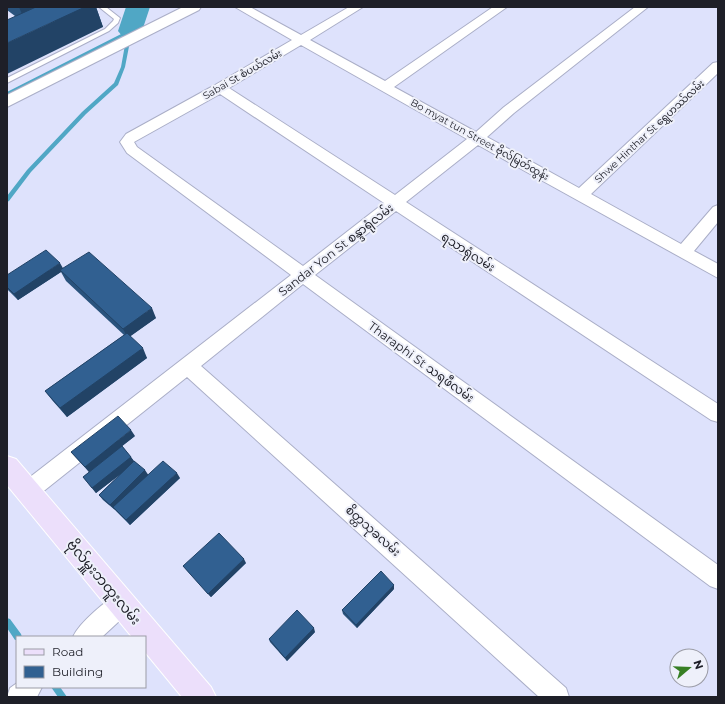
<svg xmlns="http://www.w3.org/2000/svg" width="725" height="704" font-family="Montserrat,'Noto Sans Myanmar',sans-serif">
<rect width="100%" height="100%" fill="#dee2fc"/>
<g fill="none" stroke-linecap="round" stroke-linejoin="round">
<path fill="#50a7c5" fill-rule="evenodd" d="M 129,30 L 132,31 L 125,67 L 118,85 L 86,114 L 31,172 L 9,201 L 7,202 L 7,196 L 27,170 L 82,112 L 114,83 L 121,67 L 127,34 L 9,95 L 7,95 L 7,92 Z
M 7,618 L 10,619 L 21,634 L 22,637 L 17,637 L 17,640 L 15,640 L 7,628 Z
M 51,687 L 60,687 L 67,697 L 58,697 Z"/>
<path fill="#50a7c5" fill-rule="evenodd" d="M 126,7 L 150,7 L 142,31 L 138,36 L 130,38 L 122,36 L 118,31 Z"/>
<defs>
<path id="service" d="M 99,7 L 106,7 L 120,18 L 118,23 L 109,31 L 7,83 L 7,78 L 105,29 L 113,21 L 114,19 Z"/>
<path id="minor" d="M 235,7 L 250,7 L 301,35 L 349,7 L 363,7 L 310,40 L 385,81 L 493,7 L 507,7 L 394,87 L 476,132 L 504,107 L 635,7 L 648,7 L 514,113 L 487,137 L 579,188 L 713,63 L 718,62 L 718,73 L 591,194 L 681,244 L 713,207 L 718,205 L 718,222 L 694,251 L 718,264 L 718,278 L 478,145 L 406,202 L 718,404 L 718,422 L 711,420 L 396,211 L 315,275 L 718,565 L 718,589 L 710,586 L 303,284 L 201,366 L 566,688 L 569,697 L 539,697 L 187,377 L 35,498 L 28,501 L 21,498 L 18,491 L 21,484 L 291,275 L 127,153 L 120,142 L 126,134 L 215,85 L 292,40 ZM 301,45 L 467,139 L 395,195 L 229,88 ZM 220,94 L 384,203 L 303,266 L 137,147 L 134,142 Z
M 121,593 L 129,596 L 132,604 L 129,612 L 102,637 L 73,637 C 79,623 107,599 121,593 Z
M 17,683 L 17,687 L 42,687 L 37,697 L 7,697 L 10,688 Z"/>
<path id="secondary" d="M 183,7 L 201,7 L 199,10 L 7,107 L 7,95 Z"/>
<path id="primary" d="M 7,456 L 16,459 L 211,687 L 216,697 L 182,697 L 145,652 L 145,637 L 132,637 L 7,485 Z"/>
</defs>
<use href="#service" stroke="#aaaec7" stroke-width="2"/>
<use href="#minor" stroke="#aaaec7" stroke-width="2"/>
<use href="#secondary" stroke="#aaaec7" stroke-width="2"/>
<use href="#primary" stroke="#fff" stroke-width="2"/>
<use href="#service" fill="#fff" fill-rule="evenodd"/>
<use href="#minor" fill="#fff" fill-rule="evenodd"/>
<use href="#secondary" fill="#fff" fill-rule="evenodd"/>
<use href="#primary" fill="#ecdffb" fill-rule="evenodd"/>
</g>
<path fill="#2a537d" d="M 7,7 L 96,7 L 103,27 L 15,16 L 7,10 Z
M 63,269 L 156,318 L 130,336 L 147,358 L 67,417 L 52,400 L 45,391 L 124,335 L 66,281 L 61,272 L 18,300 L 7,289 L 7,275 Z
M 135,436 L 122,446 L 134,461 L 148,475 L 180,478 L 130,525 L 115,510 L 103,500 L 99,495 L 122,473 L 96,493 L 83,477 L 89,472 L 71,452 Z
M 246,563 L 211,597 L 183,566 Z
M 394,589 L 357,628 L 343,614 L 342,610 Z
M 315,632 L 287,661 L 270,642 L 269,639 Z"/>
<path fill="#224366" d="M 19,7 L 43,7 L 26,24 Z
M 85,7 L 96,7 L 103,27 L 7,74 L 7,43 Z
M 60,263 L 64,270 L 60,270 L 61,272 L 18,300 L 14,294 Z
M 152,308 L 156,318 L 128,338 L 123,329 Z
M 143,348 L 147,358 L 67,417 L 60,408 Z
M 131,430 L 135,436 L 89,472 L 85,467 Z
M 131,457 L 135,463 L 96,493 L 92,488 Z
M 145,470 L 149,476 L 113,507 L 115,510 L 110,505 Z
M 177,473 L 180,478 L 130,525 L 126,520 Z
M 244,559 L 246,563 L 211,597 L 208,594 Z
M 394,585 L 394,589 L 357,628 L 356,625 Z
M 314,628 L 315,632 L 287,661 L 285,658 Z"/>
<path fill="#316091" stroke="#224366" d="M 36,7 L 85,7 L 7,43 L 7,20 Z
M 46,250 L 60,263 L 14,294 L 7,287 L 7,275 Z
M 89,252 L 152,308 L 123,329 L 60,270 Z
M 127,333 L 143,348 L 60,408 L 45,391 Z
M 118,416 L 131,430 L 85,467 L 71,452 Z
M 122,446 L 131,457 L 92,488 L 83,477 Z
M 134,461 L 145,470 L 110,505 L 99,495 Z
M 163,461 L 177,473 L 126,520 L 113,507 Z
M 219,533 L 244,559 L 208,594 L 183,566 Z
M 381,571 L 394,585 L 356,625 L 342,610 Z
M 297,610 L 314,628 L 285,658 L 269,639 Z"/>
<g text-anchor="middle" stroke-width="4" stroke-linejoin="round" paint-order="stroke">
<g font-size="10" fill="#1e1f28" stroke="#eef0fa">
<text transform="translate(242 74) rotate(-30)" y="4">Sabai St စံပယ်လမ်း</text>
<text transform="translate(649 131) rotate(-43)" y="4">Shwe Hinthar St ရွှေဟဿ်လမ်း</text>
<text transform="translate(480 139) rotate(29)" y="4">Bo myat tun Street ဗိုလ်မြတ်ထွန်း</text>
</g>
<g font-size="12" fill="#1e1f28" stroke="#eef0fa">
<text transform="translate(336 250) rotate(-38)" y="4">Sandar Yon St စန္ဒာရုံလမ်း</text>
<text transform="translate(468 252) rotate(33)" y="4">ရသာရုံလမ်း</text>
<text transform="translate(421 362) rotate(36)" y="4">Tharaphi St သရဖီလမ်း</text>
<text transform="translate(373 531) rotate(42)" y="4">စိတ္တသုခလမ်း</text>
</g>
<g font-size="14" fill="#1e1f28" stroke="#eef0fa">
<text transform="translate(104 582) rotate(50)" y="5">ဗိုလ်မှူးဘထူးလမ်း</text>
</g>
</g>
<rect width="725" height="704" fill="none" stroke="#1e1f28" stroke-width="16"/>
<rect x="16" y="636" width="130" height="52" fill="#eef0fa" stroke="#9b9ca6"/>
<rect x="24" y="649" width="20" height="6" fill="#ecdffb" stroke="#9b9ca6"/>
<text x="52" y="656" font-size="12" fill="#1e1f28">Road</text>
<rect x="24" y="666" width="20" height="12" fill="#316091" stroke="#9b9ca6"/>
<text x="52" y="676" font-size="12" fill="#1e1f28">Building</text>
<g transform="translate(689 668) rotate(71)"><circle r="19" fill="#eef0fa" stroke="#9b9ca6"/>
<path d="M0-3L7 15L0 10L-7 15Z" fill="#377f24"/>
<text y="-6" font-size="11" font-weight="bold" text-anchor="middle" fill="#1e1f28">N</text>
</g>
</svg>
